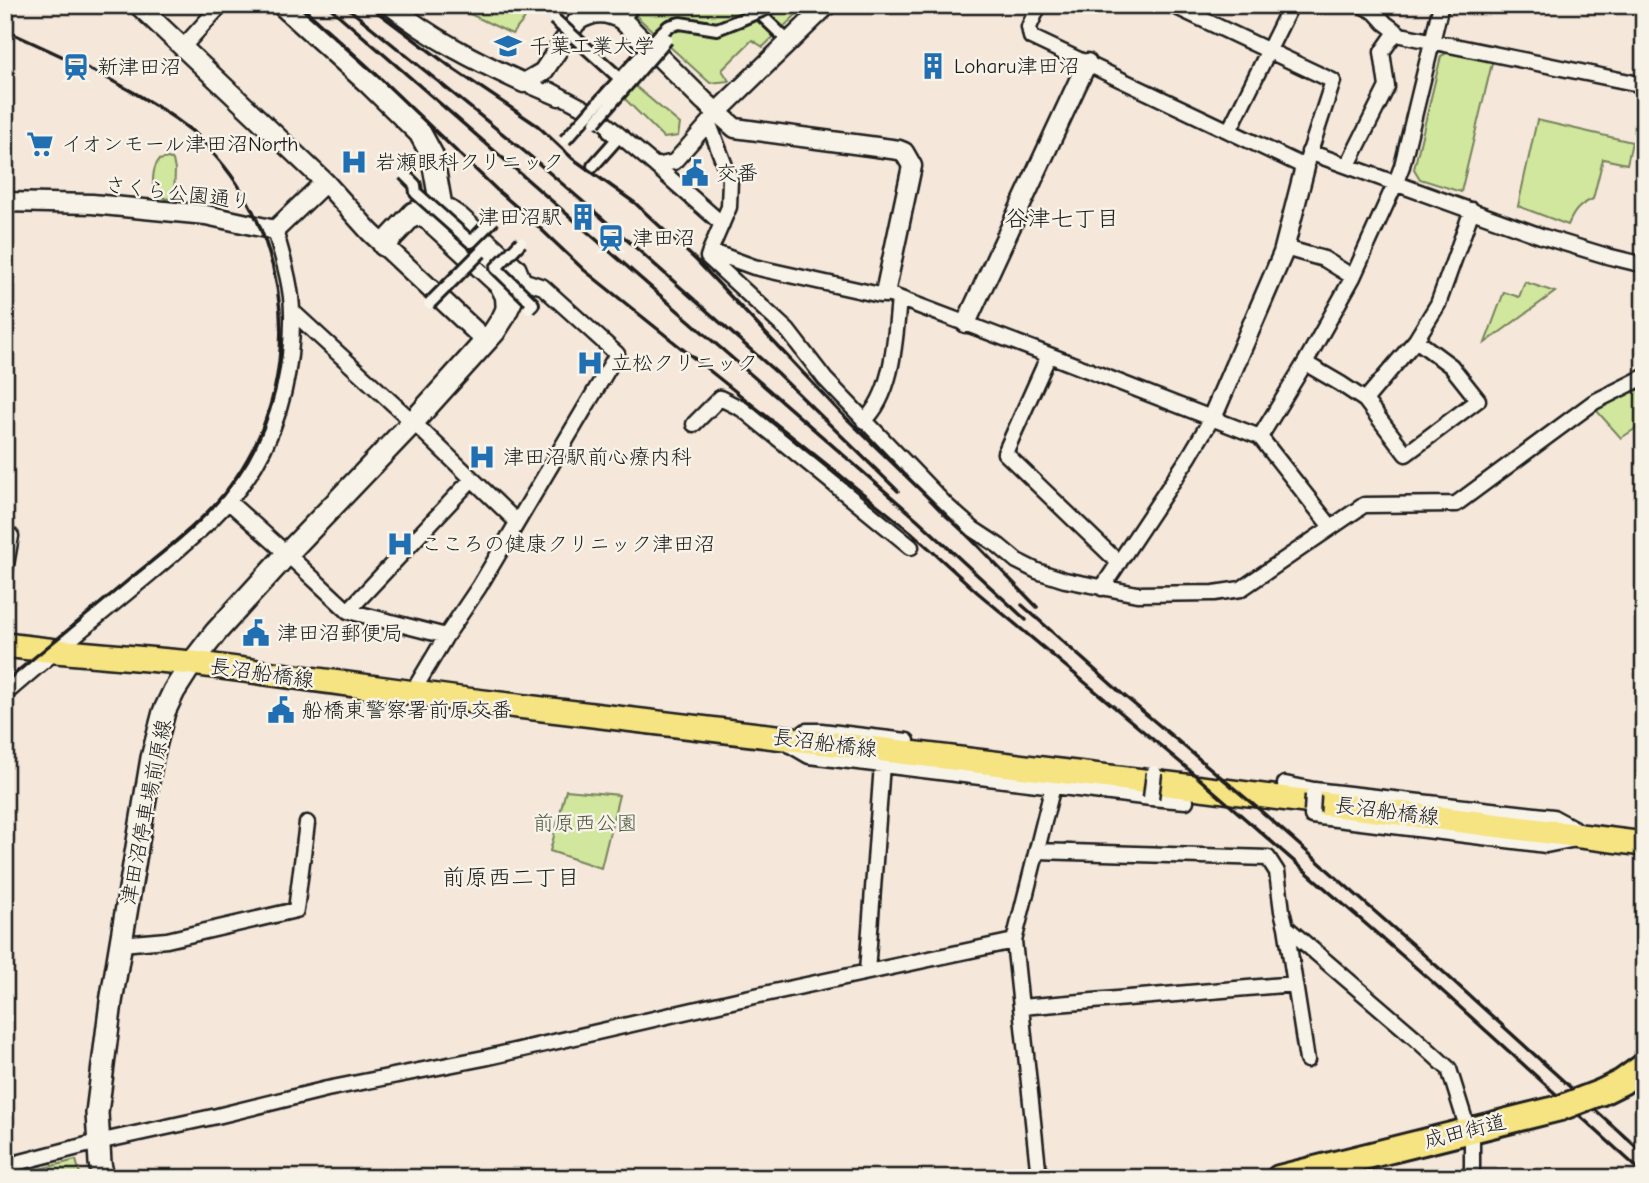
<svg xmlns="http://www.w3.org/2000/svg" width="1649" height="1183" font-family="'Comic Neue','Klee One',sans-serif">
<rect width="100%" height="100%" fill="#f5e7da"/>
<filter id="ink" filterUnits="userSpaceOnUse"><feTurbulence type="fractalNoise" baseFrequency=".0143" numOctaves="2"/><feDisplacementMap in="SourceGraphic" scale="14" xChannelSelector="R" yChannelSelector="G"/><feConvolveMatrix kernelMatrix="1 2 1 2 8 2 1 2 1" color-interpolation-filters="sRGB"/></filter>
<g filter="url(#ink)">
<path fill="#d0e79d" stroke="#76825c" stroke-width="2" d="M 451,5 L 532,5 L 524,20 L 512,34 Z
M 624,5 L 806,5 L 763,47 L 752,40 L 722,70 L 729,81 L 710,83 Z
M 1452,50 L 1493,59 L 1461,192 L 1420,179 L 1414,169 L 1441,56 Z
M 634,85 L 680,124 L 678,136 L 664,138 L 623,97 Z
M 1537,120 L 1632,142 L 1627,164 L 1603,159 L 1593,199 C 1579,205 1574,211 1568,225 L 1518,206 Z
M 168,158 L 173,160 L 175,170 L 174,197 L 166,199 L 156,192 L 153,191 C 153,180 152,169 159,160 Z
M 1525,282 L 1555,292 L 1485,343 L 1504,292 L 1519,297 Z
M 1643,384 L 1644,423 L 1621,438 L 1596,410 Z
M 566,790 L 619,795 L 601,868 L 550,851 Z
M 76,1160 L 81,1178 L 21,1178 L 20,1174 Z"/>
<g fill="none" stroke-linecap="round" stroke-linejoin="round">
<defs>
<path id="pedestrian" d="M 756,5 L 758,12 L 782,35
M 628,14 L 633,5
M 660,34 L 669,26 L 680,23 L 717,29 L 740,20
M 593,166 L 617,139 L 609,133
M 477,247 L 496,268"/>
<path id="minor" d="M 1039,5 L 1029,27 L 1031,37 L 1305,167 L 1333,81 L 1172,5
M 1361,5 L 1375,12 L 1385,23 L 1401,35 L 1644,85
M 579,22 C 596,13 605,13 622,22
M 183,47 L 221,5
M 524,83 L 559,98
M 550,90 L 593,113 L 656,166 L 674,162 L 712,119
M 709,124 L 730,179 L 729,207 L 710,251 L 708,257 L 788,331 L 825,379 L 948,507 L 973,529 L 999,546 L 1017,561 L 1037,571 L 1065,580 L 1137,594 L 1214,593 L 1241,589 L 1364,505 L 1456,504 L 1594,402 L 1644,377
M 1229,131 L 1291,5
M 1309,152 L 1541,236 L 1607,256 L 1644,265
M 1348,165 L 1387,87 L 1382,52 L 1396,32
M 656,166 L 722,224
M 408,219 L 421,219 L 427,222 L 498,287 L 503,297 L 504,313
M 1285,248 L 1324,259 L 1353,277
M 710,251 L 754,267 L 880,295 L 885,293 L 1049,355 L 1260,437 L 1331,527
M 292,311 L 413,422 L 517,522
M 1049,355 L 1005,453 L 1119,563
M 1305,363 L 1341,384 L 1365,400 L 1406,454 L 1478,400 L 1451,366 L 1416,340
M 1365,400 L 1416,340 L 1438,304 L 1472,210
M 864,421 C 894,393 895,337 899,299
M 694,424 L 720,398 L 742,409 L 911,547
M 1260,437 L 1305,363 L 1353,277 L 1396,182 L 1402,166 L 1441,5
M 229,502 L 287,554 L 348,611 L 446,636
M 5,571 L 11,536
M 1102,588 L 1189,457 L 1212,418
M 348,611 L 472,479
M 412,693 L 446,636 L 479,587 L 617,354 L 543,287 L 519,279
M 5,694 C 52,653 100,615 148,575 C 186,543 229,509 255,465 C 281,421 293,364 292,313 C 292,285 282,256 275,230
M 806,731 L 821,731 L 907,741
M 785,742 L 809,756 L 1151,798 L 1186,801
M 1285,784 L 1314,790 L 1553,817 L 1579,831
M 1312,812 L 1312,816 L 1546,845 L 1571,840
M 1037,851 L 1268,858 L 1277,872 L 1282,911 L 1286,927 L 1307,1060
M 1286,927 L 1414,1037 L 1449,1069 L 1468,1130
M 121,944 L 167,940 L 296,910 L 307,823
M 867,972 L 882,764
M 1021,1007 L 1295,984
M 5,1166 L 98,1142 L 217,1116 L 327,1089 L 484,1058 L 741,999 L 1014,941
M 1039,1178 L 1014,941 L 1053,786
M 1472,1178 L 1472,1129"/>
<path id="tertiary" d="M 138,5 L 325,182 L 370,232 L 486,341
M 390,5 C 430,38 478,62 524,83 L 543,72 L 575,24 L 588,11 L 589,5
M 609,5 L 624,22 L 704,101 L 735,128 L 899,150 L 904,152 L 912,166 L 885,293
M 717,112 L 827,5
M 5,202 L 92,204 L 206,215 L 275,230 L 325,182
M 966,323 L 1087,63
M 1212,418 L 1283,253 L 1305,167"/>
<path id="secondary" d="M 283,5 L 369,83 L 420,133 L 432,155 L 441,206
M 103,1178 L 100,1163 L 97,1113 L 111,1002 L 152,758 L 164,712 L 174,691 L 192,663 L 216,632 L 287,554 L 413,422 L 494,332 L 503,318 L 519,284 L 519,279 L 515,269 L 460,219 L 441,206 L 432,206 L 414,213 L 384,245"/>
<path id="primary" d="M 5,645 L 56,651 L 192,663 L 467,700 L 1185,786 L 1644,844"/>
<path id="trunk" d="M 1602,1092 L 1622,1082 L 1644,1066
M 1279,1178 L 1560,1108"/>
</defs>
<use href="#pedestrian" stroke="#1c1c1c" stroke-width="16"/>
<use href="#minor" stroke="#1c1c1c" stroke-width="19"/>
<use href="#tertiary" stroke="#1c1c1c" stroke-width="23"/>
<use href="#secondary" stroke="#1c1c1c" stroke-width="26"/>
<use href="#primary" stroke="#1c1c1c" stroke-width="28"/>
<use href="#trunk" stroke="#1c1c1c" stroke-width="30"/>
<use href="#pedestrian" stroke="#f7f3e8" stroke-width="10"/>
<use href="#minor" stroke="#f7f3e8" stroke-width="14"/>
<use href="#tertiary" stroke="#f7f3e8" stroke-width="18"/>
<use href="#secondary" stroke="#f7f3e8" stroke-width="21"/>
<use href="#primary" stroke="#f6e381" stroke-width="23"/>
<use href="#trunk" stroke="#f6e381" stroke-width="24"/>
<path stroke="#1c1c1c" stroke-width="3.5" d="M 298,5 L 382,80 L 497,190 L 525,214 L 584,270 L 911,532 L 977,592 L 1187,768 L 1429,979 L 1644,1174
M 327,5 L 918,520 L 1026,620
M 344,5 L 530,156 L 617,231 L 777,373 L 898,491
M 368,5 L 455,70 L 538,126 L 572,158 L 635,203 L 697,261 L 841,413 L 972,540 L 1037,607
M 5,30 C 69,60 136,87 192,131 C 199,136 205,143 210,150 C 230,171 245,193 257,220 C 297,313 287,415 223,495 C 197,527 164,551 132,577 C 90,612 48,647 5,681
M 1022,605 L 1121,693 L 1261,811 L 1439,968 L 1644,1154"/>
<defs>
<path id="pedestrian-bridge" d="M 554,19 L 625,83
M 740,20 L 776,5
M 595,122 L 667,39
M 565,140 L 660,34
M 404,174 L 415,185 L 416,193 L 471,242 L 494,219
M 521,242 L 496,268 L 533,304 L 529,308
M 429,304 L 481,252"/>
<path id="minor-bridge" d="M 1151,798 L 1154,773
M 1312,812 L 1313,795"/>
<path id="trunk-bridge" d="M 1560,1108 L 1602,1092"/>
</defs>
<use href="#pedestrian-bridge" stroke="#1c1c1c" stroke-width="16" stroke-linecap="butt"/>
<use href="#minor-bridge" stroke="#1c1c1c" stroke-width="19" stroke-linecap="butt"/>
<use href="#trunk-bridge" stroke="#1c1c1c" stroke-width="30" stroke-linecap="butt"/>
<use href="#pedestrian-bridge" stroke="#f7f3e8" stroke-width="10"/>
<use href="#minor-bridge" stroke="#f7f3e8" stroke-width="14"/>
<use href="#trunk-bridge" stroke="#f6e381" stroke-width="24"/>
</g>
</g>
<defs>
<symbol id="university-bare" viewBox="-9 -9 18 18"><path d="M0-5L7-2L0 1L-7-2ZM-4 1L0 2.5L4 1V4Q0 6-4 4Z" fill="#1f6fb2" stroke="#f7f3e8" stroke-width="2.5" paint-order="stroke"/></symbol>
<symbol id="building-bare" viewBox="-9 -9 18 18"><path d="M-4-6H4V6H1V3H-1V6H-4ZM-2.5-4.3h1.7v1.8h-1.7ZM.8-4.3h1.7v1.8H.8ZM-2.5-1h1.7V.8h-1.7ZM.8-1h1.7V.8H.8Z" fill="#1f6fb2" stroke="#f7f3e8" stroke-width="2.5" paint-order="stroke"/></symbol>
<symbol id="station-bare" viewBox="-9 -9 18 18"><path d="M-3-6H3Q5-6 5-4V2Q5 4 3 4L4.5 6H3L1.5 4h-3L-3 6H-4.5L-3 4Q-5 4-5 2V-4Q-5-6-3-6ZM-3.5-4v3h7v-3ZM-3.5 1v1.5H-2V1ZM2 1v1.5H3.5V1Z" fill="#1f6fb2" stroke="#f7f3e8" stroke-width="2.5" paint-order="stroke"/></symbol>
<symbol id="supermarket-bare" viewBox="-9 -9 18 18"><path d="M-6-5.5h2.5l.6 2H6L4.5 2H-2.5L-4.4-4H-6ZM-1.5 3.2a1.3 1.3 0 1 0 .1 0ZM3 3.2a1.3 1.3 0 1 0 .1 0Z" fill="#1f6fb2" stroke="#f7f3e8" stroke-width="2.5" paint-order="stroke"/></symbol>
<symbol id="hospital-bare" viewBox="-9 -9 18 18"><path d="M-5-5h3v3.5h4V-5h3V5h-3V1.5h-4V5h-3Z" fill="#1f6fb2" stroke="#f7f3e8" stroke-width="2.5" paint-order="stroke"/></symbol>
<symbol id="civic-bare" viewBox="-9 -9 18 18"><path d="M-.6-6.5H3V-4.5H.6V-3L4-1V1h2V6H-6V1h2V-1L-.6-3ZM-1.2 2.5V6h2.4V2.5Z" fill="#1f6fb2" stroke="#f7f3e8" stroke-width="2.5" paint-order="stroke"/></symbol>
</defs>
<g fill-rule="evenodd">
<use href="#university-bare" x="489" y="27" width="38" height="38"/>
<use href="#building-bare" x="914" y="47" width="38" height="38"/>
<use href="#station-bare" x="57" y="48" width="38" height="38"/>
<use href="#supermarket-bare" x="21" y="125" width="38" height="38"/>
<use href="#hospital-bare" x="335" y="143" width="38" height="38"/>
<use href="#civic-bare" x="676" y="154" width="38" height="38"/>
<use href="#building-bare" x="564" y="198" width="38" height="38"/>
<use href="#station-bare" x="592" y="219" width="38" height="38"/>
<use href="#hospital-bare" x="571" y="344" width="38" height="38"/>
<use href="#hospital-bare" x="463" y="438" width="38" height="38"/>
<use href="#hospital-bare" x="381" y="525" width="38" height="38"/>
<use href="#civic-bare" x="237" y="614" width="38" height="38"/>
<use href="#civic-bare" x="262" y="691" width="38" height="38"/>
</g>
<g text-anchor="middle" stroke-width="5" stroke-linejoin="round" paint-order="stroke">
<g font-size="21" fill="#1c1c1c" stroke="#f7f3e8" text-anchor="start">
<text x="529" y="53">千葉工業大学</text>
<text x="954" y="73">Loharu津田沼</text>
<text x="97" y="74">新津田沼</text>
<text x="61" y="151">イオンモール津田沼North</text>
<text x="375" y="169">岩瀬眼科クリニック</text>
<text x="716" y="180">交番</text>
<text x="562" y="224" text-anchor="end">津田沼駅</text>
<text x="632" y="245">津田沼</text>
<text x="611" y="370">立松クリニック</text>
<text x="503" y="464">津田沼駅前心療内科</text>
<text x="421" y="551">こころの健康クリニック津田沼</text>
<text x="277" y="640">津田沼郵便局</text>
<text x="302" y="717">船橋東警察署前原交番</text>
</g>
<g font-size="21" fill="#1c1c1c" stroke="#f7f3e8">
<text transform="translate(178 193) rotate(7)" y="7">さくら公園通り</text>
<text transform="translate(262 673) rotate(8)" y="7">長沼船橋線</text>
<text transform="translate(825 743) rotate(7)" y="7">長沼船橋線</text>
<text transform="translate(1387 811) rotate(7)" y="7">長沼船橋線</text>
<text transform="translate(146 812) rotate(-79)" y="7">津田沼停車場前原線</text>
<text transform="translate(1465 1131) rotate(-14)" y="7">成田街道</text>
</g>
<g font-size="21" fill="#525943" stroke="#f7f3e8">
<text x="585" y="830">前原西公園</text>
</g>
<g font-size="23" fill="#1c1c1c" stroke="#f7f3e8">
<text x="1062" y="226">谷津七丁目</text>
<text x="511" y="885">前原西二丁目</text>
</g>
</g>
<rect width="1649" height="1183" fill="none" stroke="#f7f3e8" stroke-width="28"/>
<rect x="14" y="14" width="1621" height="1155" fill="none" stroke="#1c1c1c" stroke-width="2.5" filter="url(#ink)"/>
</svg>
